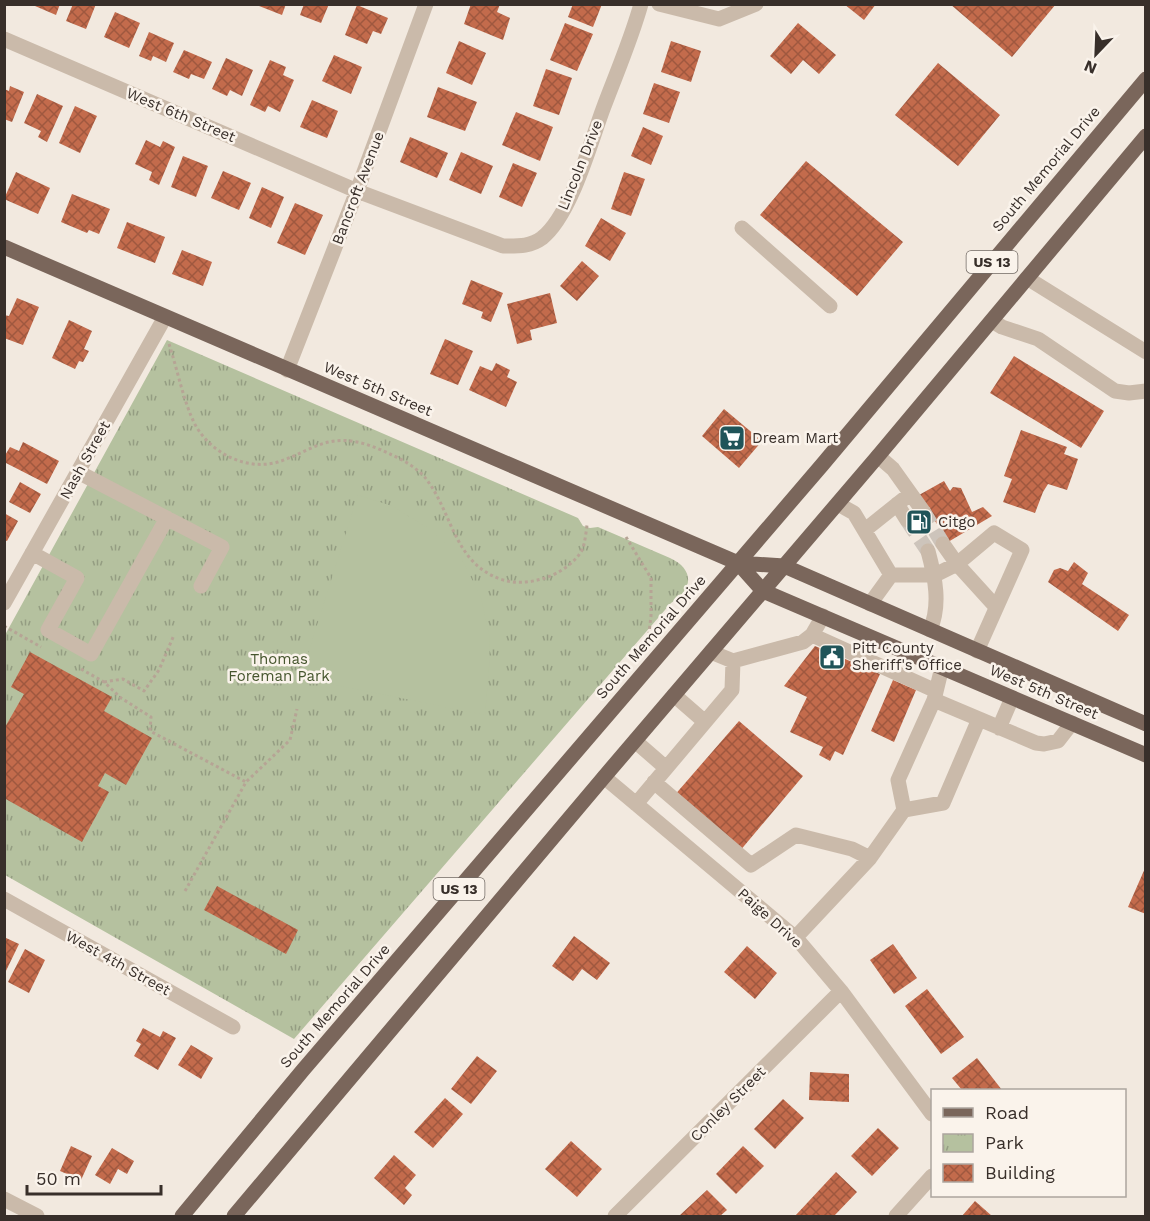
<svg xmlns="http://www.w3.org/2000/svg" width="1150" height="1221" font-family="'Work Sans',sans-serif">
<defs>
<pattern id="park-tufts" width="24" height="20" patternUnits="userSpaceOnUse" patternTransform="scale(1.5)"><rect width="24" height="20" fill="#b5c19f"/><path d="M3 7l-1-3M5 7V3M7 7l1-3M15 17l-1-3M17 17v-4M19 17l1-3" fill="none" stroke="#949d82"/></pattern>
<pattern id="building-cross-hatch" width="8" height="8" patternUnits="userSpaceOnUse" patternTransform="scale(1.5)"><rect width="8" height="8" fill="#c36b4c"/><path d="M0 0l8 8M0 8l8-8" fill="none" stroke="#9f583f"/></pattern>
</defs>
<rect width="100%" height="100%" fill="#f2e9df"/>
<path fill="url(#park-tufts)" d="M 167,340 L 578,518 L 583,526 L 590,528 L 598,527 L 670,558 C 694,569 694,589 671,603 L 294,1039 L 5,875 L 5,635 Z"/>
<path fill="#b5c19f" d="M 358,495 L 392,506 L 428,528 L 461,557 L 481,598 L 490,639 L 489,667 L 485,715 L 326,683 L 308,654 Z"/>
<path fill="url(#building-cross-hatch)" d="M 36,4 L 60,4 L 56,15 L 35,6 Z
M 73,4 L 96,4 L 86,29 L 66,21 Z
M 254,4 L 286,4 L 282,15 Z
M 304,4 L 329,4 L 321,23 L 300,15 Z
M 471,4 L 500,4 L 497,12 L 510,18 L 503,40 L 464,24 Z
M 573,4 L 602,4 L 593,27 L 568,17 Z
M 844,4 L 876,4 L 864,20 Z
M 950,4 L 1056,4 L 1012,57 Z
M 357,5 L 388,18 L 381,34 L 373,31 L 367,44 L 345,35 Z
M 115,12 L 140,23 L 129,48 L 104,37 Z
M 565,23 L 593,34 L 577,71 L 550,60 Z
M 798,23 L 836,55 L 819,74 L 803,60 L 791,74 L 770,56 Z
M 149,32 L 174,43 L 166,62 L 153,56 L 151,61 L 139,56 Z
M 459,41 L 486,53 L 472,85 L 446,73 Z
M 671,41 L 701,51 L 691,82 L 661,72 Z
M 184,50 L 212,62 L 204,79 L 191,74 L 189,79 L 173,72 Z
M 334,55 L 362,67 L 351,94 L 322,81 Z
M 226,58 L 253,70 L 242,96 L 230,90 L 227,96 L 212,89 Z
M 270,60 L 286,67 L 283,75 L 294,80 L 280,112 L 268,106 L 265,112 L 250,105 Z
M 938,63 L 1000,115 L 958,166 L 895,115 Z
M 546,69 L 572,78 L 559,115 L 533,106 Z
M 654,83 L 680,92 L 669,123 L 643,114 Z
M 10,86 L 24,92 L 12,122 L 4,119 L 4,89 L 9,91 Z
M 438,87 L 477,102 L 465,131 L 427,117 Z
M 37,94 L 63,106 L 47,142 L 38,137 L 41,131 L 24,123 Z
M 312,100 L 338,111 L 327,138 L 300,127 Z
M 75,106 L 97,116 L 80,153 L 59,143 Z
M 516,112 L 553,127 L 540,161 L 502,145 Z
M 643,127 L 663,136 L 651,165 L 631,156 Z
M 410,137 L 448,153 L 437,178 L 400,162 Z
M 146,140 L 160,147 L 163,141 L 175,147 L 159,185 L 149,180 L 152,172 L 135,164 Z
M 461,152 L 493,166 L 481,194 L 449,180 Z
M 183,156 L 208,166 L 196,197 L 171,187 Z
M 806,161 L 903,242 L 857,296 L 760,215 Z
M 513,163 L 537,173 L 522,207 L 499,197 Z
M 223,171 L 251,183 L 239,210 L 211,198 Z
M 16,172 L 50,188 L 38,214 L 4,199 Z
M 624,172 L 645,179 L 631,216 L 611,209 Z
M 262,187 L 284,197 L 271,228 L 249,218 Z
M 72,194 L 110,209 L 99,234 L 89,230 L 87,233 L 61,222 Z
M 295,203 L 323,215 L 305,255 L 277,243 Z
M 601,218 L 626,233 L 610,261 L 585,246 Z
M 127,222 L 165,237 L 155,263 L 117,248 Z
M 182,250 L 212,262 L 203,286 L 172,274 Z
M 582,261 L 599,276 L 577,301 L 560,286 Z
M 471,280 L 503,293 L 491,322 L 481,318 L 483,312 L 462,304 Z
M 550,293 L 557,323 L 530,330 L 532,340 L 517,344 L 507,304 Z
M 17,298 L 39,307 L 23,345 L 4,338 L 4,315 L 9,316 Z
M 69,320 L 92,331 L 84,349 L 89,351 L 83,362 L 79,361 L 75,369 L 52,358 Z
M 445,339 L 473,351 L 458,385 L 430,374 Z
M 1014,356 L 1104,411 L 1081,448 L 990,393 Z
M 496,363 L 510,370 L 507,377 L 517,382 L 506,407 L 469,390 L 480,366 L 492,371 Z
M 724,409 L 762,441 L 739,468 L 702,436 Z
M 1021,430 L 1067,447 L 1064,454 L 1078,459 L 1067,490 L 1048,484 L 1043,492 L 1035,513 L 1003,502 L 1012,479 L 1004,476 Z
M 23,442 L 59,461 L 47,484 L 4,462 L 4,457 L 10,447 L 19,451 Z
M 944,481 L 950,491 L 953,487 L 961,488 L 972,512 L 983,507 L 992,516 L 948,542 L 919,495 Z
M 20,482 L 41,494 L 30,513 L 9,502 Z
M 4,513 L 18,521 L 7,541 L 4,540 Z
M 1074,562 L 1088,573 L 1082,584 L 1129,615 L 1118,631 L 1048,582 L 1054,570 L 1060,568 L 1068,571 Z
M 815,646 L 880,674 L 843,755 L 835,751 L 830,761 L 819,755 L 823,747 L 790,732 L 807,697 L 784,686 Z
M 30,652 L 112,697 L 104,711 L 152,738 L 126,785 L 105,773 L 98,786 L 109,792 L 82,842 L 4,798 L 4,729 L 24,694 L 11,687 Z
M 893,680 L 916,690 L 894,742 L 871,731 Z
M 739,721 L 803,776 L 739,852 L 673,797 Z
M 1146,866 L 1146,914 L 1128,907 Z
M 217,886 L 298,930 L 286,954 L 204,910 Z
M 574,936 L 610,963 L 597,980 L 582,969 L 573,981 L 552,966 Z
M 4,937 L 19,944 L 4,975 Z
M 893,944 L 917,978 L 894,994 L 870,960 Z
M 747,946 L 777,973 L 755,999 L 724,972 Z
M 25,949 L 45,960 L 29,993 L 8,982 Z
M 927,989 L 964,1037 L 941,1054 L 905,1006 Z
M 143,1028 L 160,1037 L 163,1031 L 176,1038 L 158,1070 L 134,1056 L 141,1044 L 136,1041 Z
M 191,1045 L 213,1058 L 201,1079 L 178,1065 Z
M 477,1056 L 497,1071 L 471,1104 L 451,1089 Z
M 977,1058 L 1002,1090 L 962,1090 L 952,1078 Z
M 810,1072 L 849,1074 L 849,1102 L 809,1100 Z
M 445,1098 L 463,1114 L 433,1148 L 414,1132 Z
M 783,1099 L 804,1118 L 775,1149 L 754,1129 Z
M 878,1128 L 899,1148 L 872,1176 L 851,1156 Z
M 571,1141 L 602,1169 L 577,1197 L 545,1169 Z
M 71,1146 L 92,1156 L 81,1180 L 60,1171 Z
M 743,1146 L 764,1166 L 736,1194 L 716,1174 Z
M 112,1148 L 134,1161 L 127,1174 L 118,1169 L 110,1184 L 95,1175 Z
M 394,1155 L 416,1175 L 405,1188 L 412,1195 L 404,1205 L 374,1178 Z
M 836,1172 L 857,1192 L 834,1216 L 795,1216 Z
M 707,1190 L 727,1210 L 720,1216 L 679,1216 Z
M 975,1201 L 992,1216 L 962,1216 Z"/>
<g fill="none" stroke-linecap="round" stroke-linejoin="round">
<path stroke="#cdc4bb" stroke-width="15" stroke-dasharray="15 8" stroke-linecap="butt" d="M 923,511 L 943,544
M 907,520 L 928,551"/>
<path stroke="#b6a495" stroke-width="3" stroke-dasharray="3 3" stroke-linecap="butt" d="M 169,344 C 177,368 182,395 192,418 C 205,450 244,472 278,462 C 295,457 311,446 329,442 C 350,437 371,445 390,454 C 402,459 419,469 427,480 C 453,515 454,562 500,579 C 515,584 529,583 545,578 C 558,574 577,562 583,548 C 585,541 586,533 587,525
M 626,537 L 651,578 L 651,616 L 649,633
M 4,626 L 41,647
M 81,669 L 104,682 L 121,698 L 151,717 L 150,731 L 246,782
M 104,682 L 123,679 L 144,691 L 159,670 L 174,635
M 185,891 L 246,782 L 290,740 L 297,709"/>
<path stroke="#cabaaa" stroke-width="15" d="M 659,4 L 719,19 L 756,4
M 4,39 L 357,191 L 503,246 C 517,246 530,247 542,238 C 571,215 590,144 603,109 C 616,74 631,40 641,4
M 742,228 L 830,306
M 1027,278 L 1146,352
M 992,321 L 1002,327 L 1038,339 L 1115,391 L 1129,393 L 1146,391
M 287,370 L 357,191 L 426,4
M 878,456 L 893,469 L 923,511
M 78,472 L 222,547 L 201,586
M 838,504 L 854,513 L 891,575 L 935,575 L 957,564 L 943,544
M 897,504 L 907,520
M 865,530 L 910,494
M 928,551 C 935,577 941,605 930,630
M 32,553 L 77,578 L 48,630 L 91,654 L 167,518
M 4,603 L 165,317
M 870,604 L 891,575
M 812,635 L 936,691
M 977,651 L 1022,550 L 994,533 L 957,564 L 996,607
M 711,652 L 733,661 L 803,642 L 812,635 L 823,616
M 942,667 L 934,700 L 1036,743 L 1044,744 L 1058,741 L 1072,723
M 674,695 L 705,722
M 999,728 L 1012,698
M 635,741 L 666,768
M 604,777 L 797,939 L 841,991 L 932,1114
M 654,782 L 751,865 L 796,835 L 852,849 L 870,858 L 795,938
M 636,804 L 732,690 L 733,661
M 904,810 L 943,803 L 979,719
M 870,858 L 904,810 L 898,780 L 934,700
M 4,899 L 233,1027
M 4,1199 L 37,1216
M 615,1216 L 841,991
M 896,1216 L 932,1176"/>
<path stroke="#7a665b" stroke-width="15" d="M 4,247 L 738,563 L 784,566 L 1146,724
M 738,563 L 763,591 L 1146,755
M 182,1216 L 303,1070 L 822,465 L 1146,79
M 234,1216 L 604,777 L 878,456 L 1146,136"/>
</g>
<defs>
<symbol id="supermarket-square" viewBox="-11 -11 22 22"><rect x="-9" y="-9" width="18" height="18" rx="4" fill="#205459" stroke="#faf3eb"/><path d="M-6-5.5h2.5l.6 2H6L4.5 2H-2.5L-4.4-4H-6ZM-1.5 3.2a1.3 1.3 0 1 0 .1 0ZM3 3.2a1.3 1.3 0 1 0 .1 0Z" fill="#fff"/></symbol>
<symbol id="fuel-square" viewBox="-11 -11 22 22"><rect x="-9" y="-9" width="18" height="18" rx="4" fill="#205459" stroke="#faf3eb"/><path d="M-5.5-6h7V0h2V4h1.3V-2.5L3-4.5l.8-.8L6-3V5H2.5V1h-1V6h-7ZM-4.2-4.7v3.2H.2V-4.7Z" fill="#fff"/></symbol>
<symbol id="civic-square" viewBox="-11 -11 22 22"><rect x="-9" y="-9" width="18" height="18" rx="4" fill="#205459" stroke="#faf3eb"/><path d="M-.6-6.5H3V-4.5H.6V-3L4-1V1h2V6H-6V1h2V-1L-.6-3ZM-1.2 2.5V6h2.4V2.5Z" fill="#fff"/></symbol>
</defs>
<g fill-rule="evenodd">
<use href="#supermarket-square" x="717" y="423" width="30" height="30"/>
<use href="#fuel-square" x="904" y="507" width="30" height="30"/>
<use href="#civic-square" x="817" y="642" width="30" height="30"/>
</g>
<g text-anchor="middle" stroke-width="5" stroke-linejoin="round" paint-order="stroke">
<g fill="#faf3eb" stroke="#726a64" stroke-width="1.5">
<rect x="966.5" y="251" width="51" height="22" rx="4.5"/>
<rect x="433.5" y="878" width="51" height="22" rx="4.5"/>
</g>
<g font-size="14" font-weight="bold" fill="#382f2a">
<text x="992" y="267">US 13</text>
<text x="459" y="894">US 13</text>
</g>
<g font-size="15" fill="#382f2a" stroke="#faf3eb">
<text transform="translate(181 115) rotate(23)" y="5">West 6th Street</text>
<text transform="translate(580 165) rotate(-68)" y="5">Lincoln Drive</text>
<text transform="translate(1046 169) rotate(-50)" y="5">South Memorial Drive</text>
<text transform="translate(358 188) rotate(-69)" y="5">Bancroft Avenue</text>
<text transform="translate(378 389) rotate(23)" y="5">West 5th Street</text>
<text transform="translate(85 460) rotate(-61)" y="5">Nash Street</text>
<text transform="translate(651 637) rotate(-49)" y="5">South Memorial Drive</text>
<text transform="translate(1044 692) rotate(23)" y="5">West 5th Street</text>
<text transform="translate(770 918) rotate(42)" y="5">Paige Drive</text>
<text transform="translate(118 963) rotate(29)" y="5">West 4th Street</text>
<text transform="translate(335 1006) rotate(-49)" y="5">South Memorial Drive</text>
<text transform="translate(728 1104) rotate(-45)" y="5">Conley Street</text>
</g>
<g font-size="15" fill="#382f2a" stroke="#faf3eb" text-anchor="start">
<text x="752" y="443">Dream Mart</text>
<text x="938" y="527">Citgo</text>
<text x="852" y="653">Pitt County<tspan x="852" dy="17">Sheriff's Office</tspan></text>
</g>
<g font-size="15" fill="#46562e" stroke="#faf3eb">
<text x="279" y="664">Thomas<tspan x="279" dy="17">Foreman Park</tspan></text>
</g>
</g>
<rect width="1150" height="1221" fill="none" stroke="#382f2a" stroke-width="12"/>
<rect x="931" y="1089" width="195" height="108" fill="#faf3eb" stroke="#aca59e" stroke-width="1.5"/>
<rect x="943" y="1108" width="30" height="9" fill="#7a665b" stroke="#aca59e" stroke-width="1.5"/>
<text x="985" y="1119" font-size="18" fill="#382f2a">Road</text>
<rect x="943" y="1134" width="30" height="18" fill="url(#park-tufts)" stroke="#aca59e" stroke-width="1.5"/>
<text x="985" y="1149" font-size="18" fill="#382f2a">Park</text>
<rect x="943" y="1164" width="30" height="18" fill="url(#building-cross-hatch)" stroke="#aca59e" stroke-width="1.5"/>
<text x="985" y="1179" font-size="18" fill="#382f2a">Building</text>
<g transform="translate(1096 54) rotate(203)" stroke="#faf3eb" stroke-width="4.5" paint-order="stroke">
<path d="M0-4.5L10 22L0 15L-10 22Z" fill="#382f2a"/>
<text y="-9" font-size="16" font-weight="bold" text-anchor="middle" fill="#382f2a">N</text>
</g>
<path d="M27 1185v9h134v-9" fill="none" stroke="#382f2a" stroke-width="3"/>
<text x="36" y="1185" font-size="18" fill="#382f2a" stroke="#faf3eb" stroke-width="4.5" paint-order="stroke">50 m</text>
</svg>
